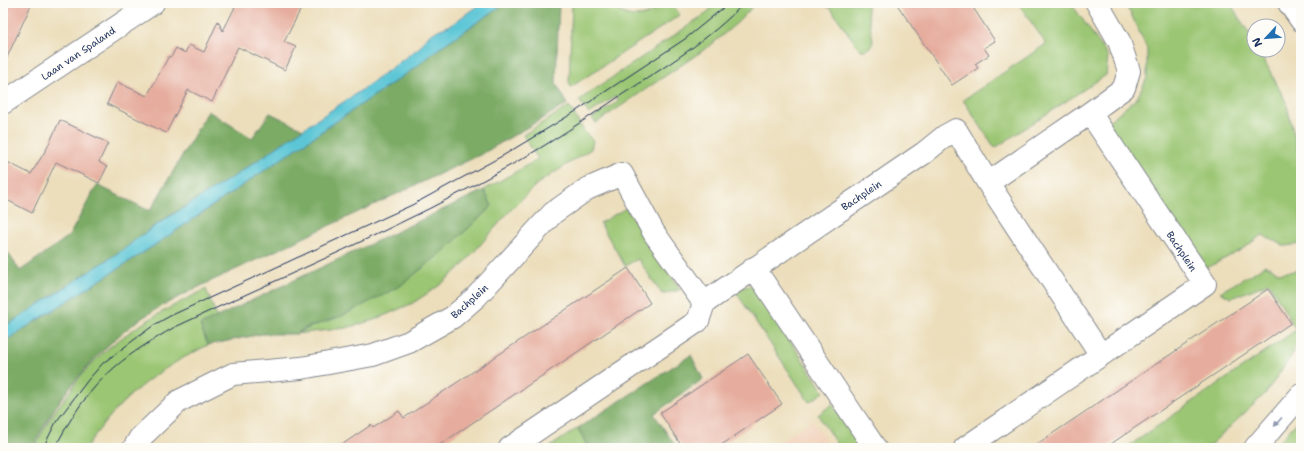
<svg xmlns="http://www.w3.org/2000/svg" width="1304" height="451" font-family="'Shantell Sans',sans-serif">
<rect width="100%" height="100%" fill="#fdfcf7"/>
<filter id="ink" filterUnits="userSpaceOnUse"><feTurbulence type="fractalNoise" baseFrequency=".025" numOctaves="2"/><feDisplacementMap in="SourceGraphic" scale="8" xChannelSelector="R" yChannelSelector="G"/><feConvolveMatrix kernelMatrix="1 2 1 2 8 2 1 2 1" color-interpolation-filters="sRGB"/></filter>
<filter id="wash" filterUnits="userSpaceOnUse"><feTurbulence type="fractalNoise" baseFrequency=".012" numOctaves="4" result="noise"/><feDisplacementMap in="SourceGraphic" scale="16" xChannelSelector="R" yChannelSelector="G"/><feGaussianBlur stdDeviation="0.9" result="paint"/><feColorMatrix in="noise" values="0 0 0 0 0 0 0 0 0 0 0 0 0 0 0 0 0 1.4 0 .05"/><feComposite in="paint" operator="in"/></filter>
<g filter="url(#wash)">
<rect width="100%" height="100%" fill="#ecdebb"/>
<path fill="#f2d4be" d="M 812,420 L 831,448 L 770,448 Z"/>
<path fill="#9bc673" stroke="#5b7a68" d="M 572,3 L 609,3 C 622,16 639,21 655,10 C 662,6 664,3 672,3 L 680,15 L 571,87 L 569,82 Z
M 717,3 L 756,3 L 738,22 L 711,45 L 596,123 L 592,118 L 619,101 L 616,96 L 589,114 L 579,100 L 704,15 Z
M 819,3 L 868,3 L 867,8 L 873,40 L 872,46 L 865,50 L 861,50 L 857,46 L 831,9 Z
M 1018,3 L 1071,3 L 1108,56 L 1106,75 L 995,148 L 963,100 L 1046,44 Z
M 1124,3 L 1230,3 L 1254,41 L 1254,50 L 1259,50 L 1286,102 L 1300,159 L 1301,244 L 1285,246 L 1262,235 L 1241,250 L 1205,269 L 1105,124 L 1137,98 L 1147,78 L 1147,49 L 1132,16 Z
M 569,106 L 584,131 L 593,141 L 591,149 L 537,184 L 507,214 L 461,267 L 440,285 L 413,303 L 374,320 L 346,328 L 296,334 L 400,286 L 445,250 L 492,206 L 484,190 L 538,159 L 523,135 Z
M 626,208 L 680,290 L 662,294 L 638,259 L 625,266 L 600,223 Z
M 1265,265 L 1280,273 L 1301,270 L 1301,334 L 1290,358 L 1265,394 L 1207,448 L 1126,448 L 1296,330 L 1269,283 L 1231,298 L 1220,292 L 1255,272 Z
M 749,286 L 756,289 L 824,392 L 809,402 L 736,292 L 744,287 Z
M 206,289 L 217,317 L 200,325 L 208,345 C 164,367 134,386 102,426 C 97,433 90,440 86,448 L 35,448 C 42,430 53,413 65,398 C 71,390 76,381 83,373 C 116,335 162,311 206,289 Z
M 832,404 L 862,448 L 839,448 L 818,415 Z
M 1301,417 L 1301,448 L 1274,448 Z
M 578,428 L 588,448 L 548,448 Z"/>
<path fill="#7cab65" stroke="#4c6d62" d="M 506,3 L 559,3 L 556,83 L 567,104 L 482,154 L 207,283 C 183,295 157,307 135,323 C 94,353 53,402 33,448 L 3,448 L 5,445 L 3,442 L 3,342 L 155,245 L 416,67 L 443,45 Z
M 208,111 L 252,138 L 270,113 L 303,129 C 274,149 246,169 217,187 C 187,206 154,223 127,247 L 3,328 L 3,245 L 20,271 L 69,236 L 97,185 L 150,211 Z
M 484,190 L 492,206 L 445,250 L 400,286 L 342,316 L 304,329 L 296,334 L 262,334 L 208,345 L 200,325 Z
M 691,355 L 703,379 L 654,414 L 677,448 L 588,448 L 578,428 Z"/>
<path fill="#5cc6d6" stroke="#3c7a9a" d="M 481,3 L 506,3 L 443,45 L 416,67 L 155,245 L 3,342 L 3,328 L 127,247 L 135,240 L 164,220 L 241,172 L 303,129 L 363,89 L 420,47 L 427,37 L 438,30 L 451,25 Z"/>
<g id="blocks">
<path fill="#e6ad9e" d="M 3,3 L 32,3 L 3,66 Z
M 237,3 L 304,3 L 284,42 L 296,47 L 285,70 L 238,47 L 212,102 L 188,90 L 166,133 L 107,104 L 117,82 L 147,96 L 169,56 L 171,57 L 176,48 L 185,53 L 189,45 L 204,52 L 218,21 L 223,31 Z
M 896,3 L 970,3 L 995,41 L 984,48 L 989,55 L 975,64 L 978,68 L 952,85 Z
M 60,120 L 108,143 L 99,162 L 107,167 L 99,183 L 56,162 L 32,213 L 3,198 L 3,160 L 31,174 L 47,148 Z
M 628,268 L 650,303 L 435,448 L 337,448 L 371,425 L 373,428 L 399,411 L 404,418 Z
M 1268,289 L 1291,323 L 1133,429 L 1105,448 L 1031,448 Z
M 748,354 L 782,404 L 717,448 L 683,448 L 660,413 Z"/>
</g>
</g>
<g filter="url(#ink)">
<use href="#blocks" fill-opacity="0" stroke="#84868c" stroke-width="1"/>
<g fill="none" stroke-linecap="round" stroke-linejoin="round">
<defs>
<path id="street" d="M 3,103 L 153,3
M 988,183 L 1090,113 L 1124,88 L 1129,71 L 1119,41 L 1097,3
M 754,268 L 875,448
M 134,448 L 140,438 L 179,401 L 233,374 L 301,368 L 373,355 L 409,342 L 453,317 L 476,297 L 553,213 L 587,189 L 622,174 L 654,233 L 704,303 L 924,153 L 945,136 L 956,130 L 988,183 L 1101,355
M 510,448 L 698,321 L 704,303
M 965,448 L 1205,284 L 1090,113"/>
<path id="secondary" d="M 1289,3 L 1301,20
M 1255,448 L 1301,395"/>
</defs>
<use href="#street" stroke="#84868c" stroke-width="24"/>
<use href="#secondary" stroke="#84868c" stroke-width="24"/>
<use href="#street" stroke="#fff" stroke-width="22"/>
<use href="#secondary" stroke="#fff" stroke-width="22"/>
<path stroke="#1b2f5e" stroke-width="1" d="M 43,448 L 56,422 L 88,380 L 103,363 L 154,325 L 170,316 L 412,205 L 504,155 L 573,113 L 685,39 L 729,3
M 55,448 C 70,418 89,389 115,367 C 132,352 153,340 173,328 C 286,275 402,227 511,165 C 549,144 586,119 623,94 C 663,68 712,38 744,3"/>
</g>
<defs><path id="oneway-solid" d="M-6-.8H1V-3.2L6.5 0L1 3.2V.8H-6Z"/></defs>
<use fill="#8d97ae" href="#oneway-solid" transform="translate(1278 422) rotate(131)"/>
</g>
<g text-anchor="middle" stroke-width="3" stroke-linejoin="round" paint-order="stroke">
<g font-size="10" fill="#1b2f5e" stroke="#fdfcf7">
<text transform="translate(78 53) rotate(-34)" y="4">Laan van Spaland</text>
<text transform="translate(861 195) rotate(-34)" y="4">Bachplein</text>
<text transform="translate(1182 251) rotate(56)" y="4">Bachplein</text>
<text transform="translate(469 301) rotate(-42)" y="4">Bachplein</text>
</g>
</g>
<rect width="1304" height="451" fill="none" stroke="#fdfcf7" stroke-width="16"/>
<g transform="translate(1266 38) rotate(244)"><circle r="19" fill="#fdfcf7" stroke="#a3aaba"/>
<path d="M0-3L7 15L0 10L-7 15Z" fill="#1f6fb2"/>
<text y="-6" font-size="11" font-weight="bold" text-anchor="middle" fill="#1b2f5e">N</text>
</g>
</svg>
